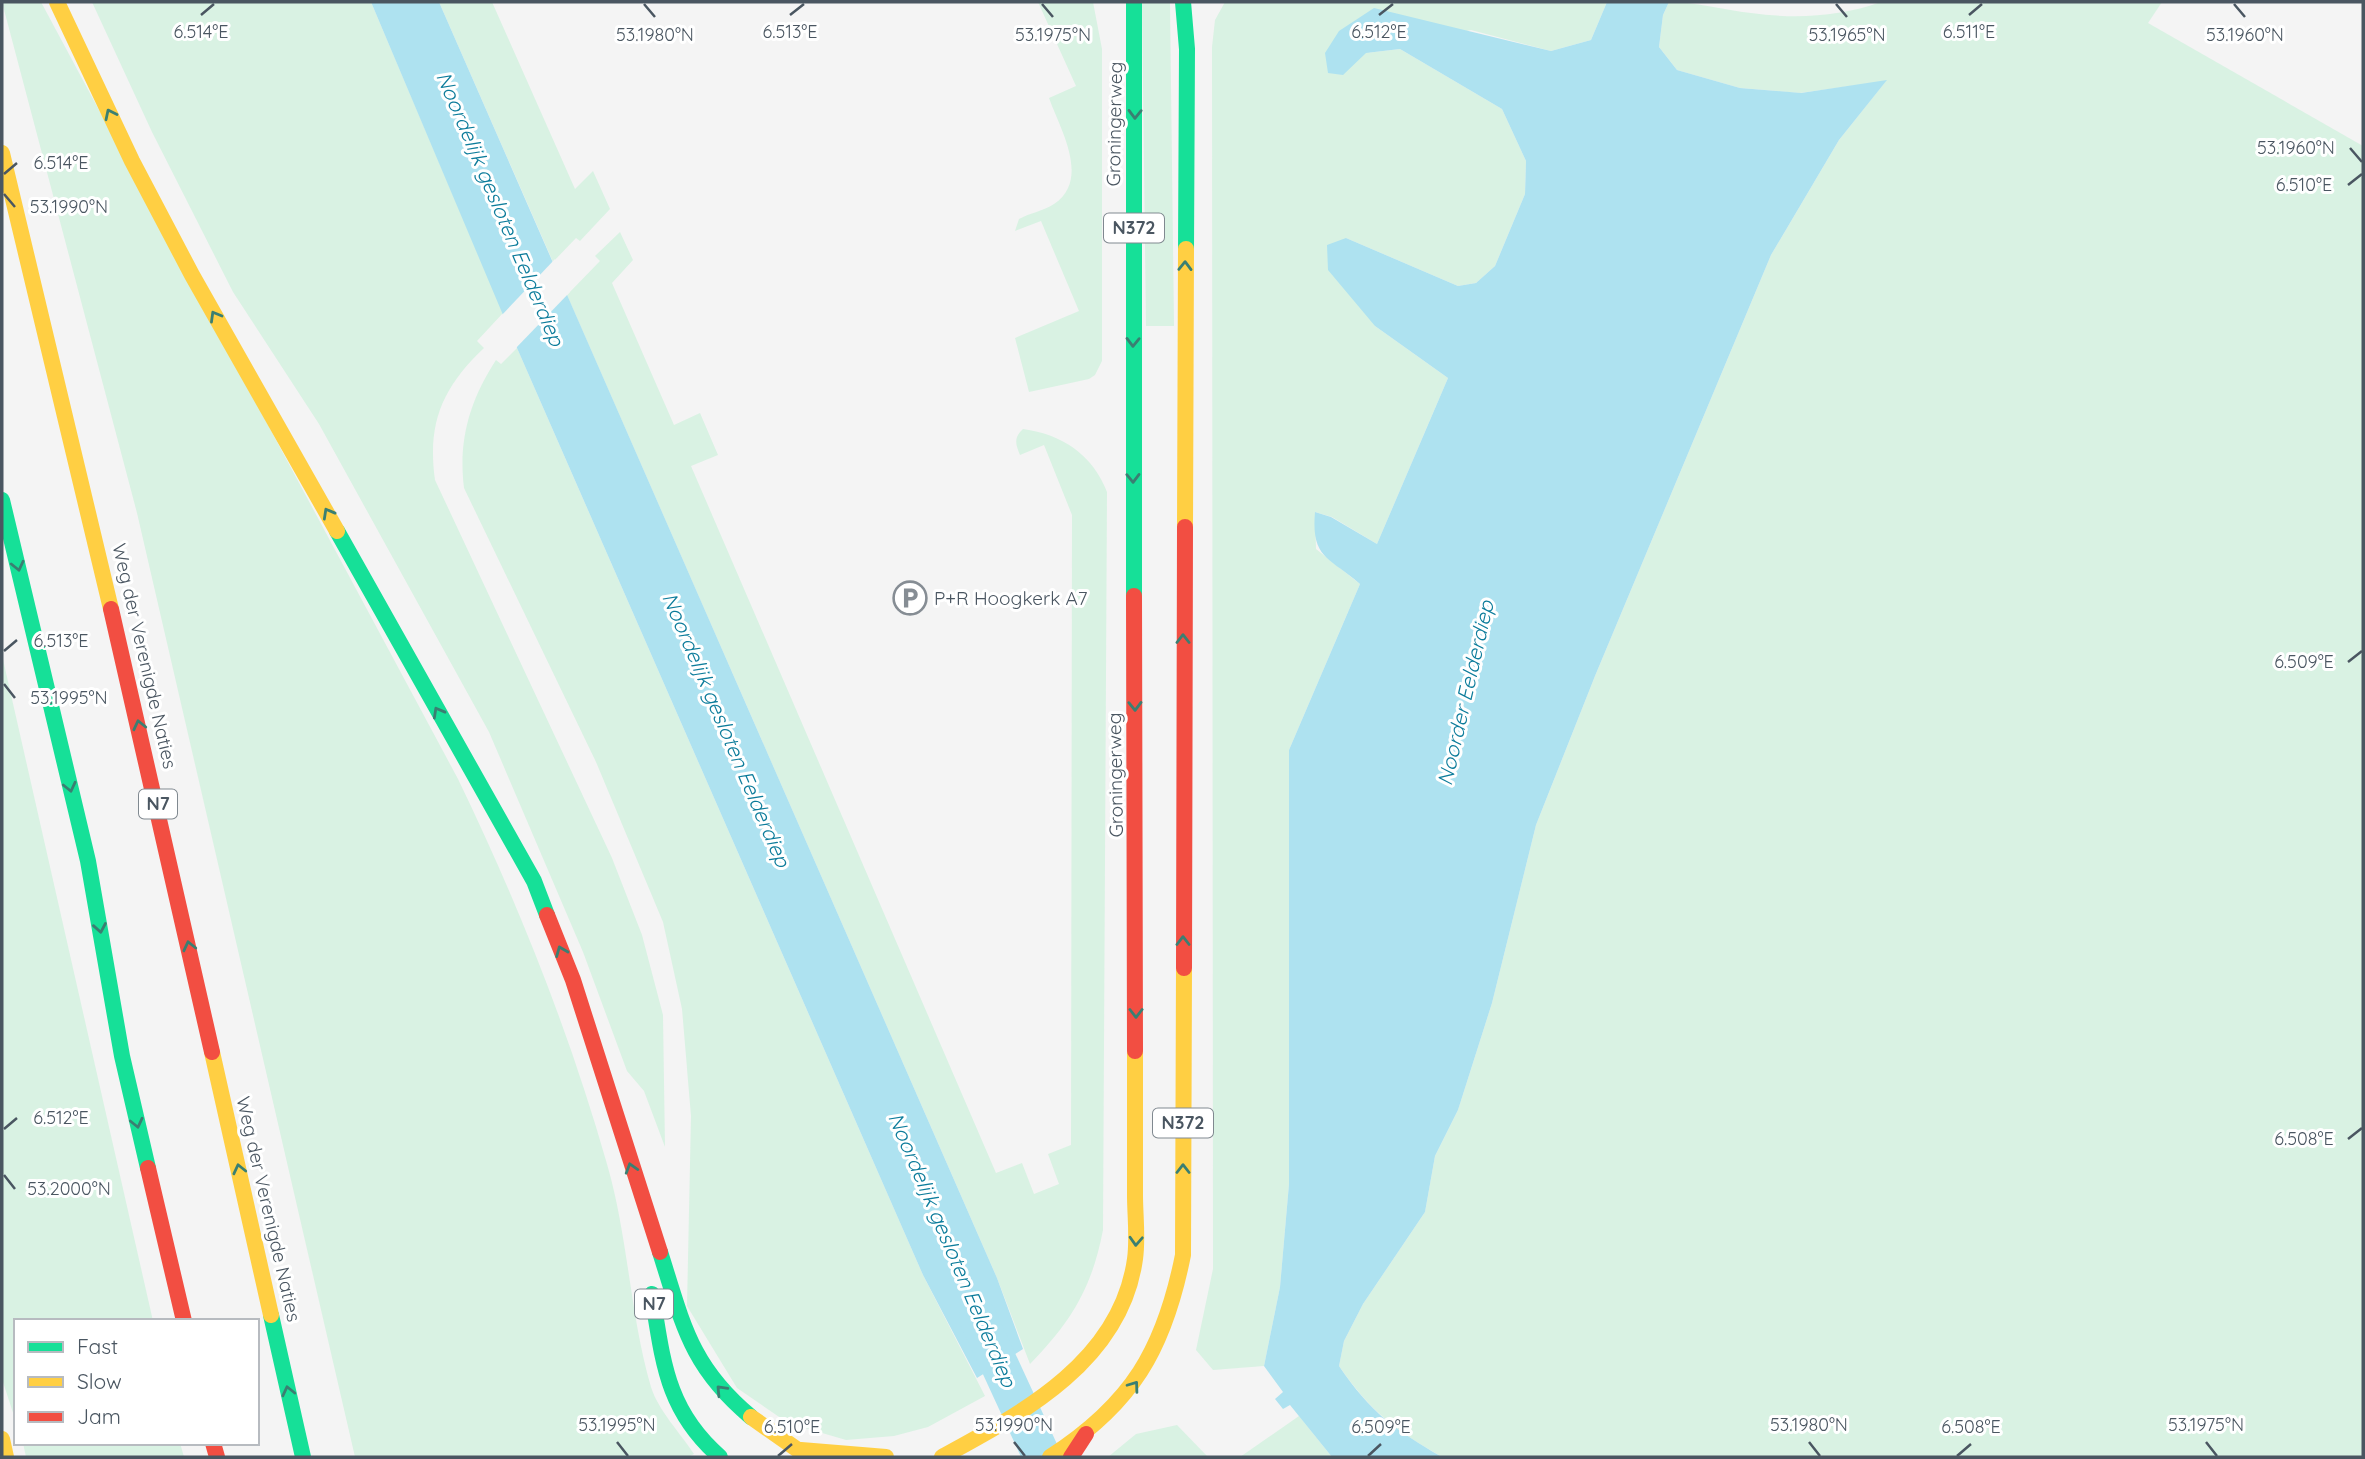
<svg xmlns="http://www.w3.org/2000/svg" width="2365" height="1459" font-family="Quicksand,sans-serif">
<rect width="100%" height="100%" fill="#f4f4f4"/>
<path fill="#d9f2e3" d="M 2,2 L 41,2 L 458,779 C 518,903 569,1031 607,1164 C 628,1236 630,1315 651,1387 C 658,1410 681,1434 694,1454 L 688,1457 L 355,1457 L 137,513 Z
M 92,2 L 371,2 L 503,313 L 477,341 L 484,348 C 443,387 427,422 435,480 L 612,858 L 642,935 L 663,1015 L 665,1147 L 644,1091 L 627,1071 L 583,952 L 489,732 L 319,424 L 233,292 L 152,132 Z
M 439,2 L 492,2 L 575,189 L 593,171 L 610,209 L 580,241 L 576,238 L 553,262 Z
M 1038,2 L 1093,2 L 1102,49 L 1102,361 L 1095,375 L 1089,379 L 1029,392 L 1015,338 L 1079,311 L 1041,221 L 1015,231 L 1019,219 C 1030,213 1043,211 1054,204 C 1091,179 1060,129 1049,98 L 1076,86 Z
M 1142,2 L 1170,2 L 1174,326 L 1146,326 Z
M 1225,2 L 1607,2 L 1591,40 L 1551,51 L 1471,30 L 1366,53 L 1400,49 L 1502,109 L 1526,161 L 1525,194 L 1495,266 L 1476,283 L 1458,286 L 1346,238 L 1375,326 L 1448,378 L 1377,544 L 1332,517 L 1315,512 L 1316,549 L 1360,584 L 1289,750 L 1289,1184 L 1280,1287 L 1264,1366 L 1213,1370 L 1196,1350 L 1213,1269 L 1212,47 L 1215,20 Z
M 1669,2 C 1697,2 1724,10 1751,13 C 1795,19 1839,17 1881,2 L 2162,2 L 2148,23 L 2363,146 L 2363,1457 L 1442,1457 C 1394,1429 1371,1412 1339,1366 L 1344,1341 L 1363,1304 L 1425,1212 L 1435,1156 L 1458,1110 L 1492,1003 L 1536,825 L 1595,676 L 1771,255 L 1839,140 L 1886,81 L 1800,93 L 1740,88 L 1677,70 L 1659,47 L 1663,15 Z
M 620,232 L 633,260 L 612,283 L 674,425 L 700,413 L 718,455 L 691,466 L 996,1173 L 1022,1163 L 1034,1194 L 1059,1184 L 1048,1154 L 1071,1145 L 1072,515 L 1044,445 L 1020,455 C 1016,445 1013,438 1023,429 C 1062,434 1093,455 1107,492 L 1103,1230 C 1092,1288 1071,1322 1030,1364 L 997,1278 L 567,295 L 600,261 L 595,256 Z
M 517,348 L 923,1275 L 985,1396 L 928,1427 L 894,1436 L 846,1440 L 788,1423 L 737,1388 L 687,1306 L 691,1116 L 682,1009 L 663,922 L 596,762 L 464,488 C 458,440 470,400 496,360 L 501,364 Z
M 2,655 L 153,1321 L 16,1321 L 16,1422 L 2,1379 Z
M 1299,1416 L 1332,1457 L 1240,1457 Z
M 1177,1425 L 1208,1457 L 1108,1457 L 1136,1434 Z
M 23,1443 L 180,1443 L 184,1457 L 26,1457 Z"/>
<path fill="#aee2f0" d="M 371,2 L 439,2 L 997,1278 L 1023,1349 L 977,1378 L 923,1275 L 517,348 Z
M 1607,2 L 1669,2 L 1663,15 L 1659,47 L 1677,70 L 1740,88 L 1801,93 L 1887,80 L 1839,140 L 1771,255 L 1595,676 L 1536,825 L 1492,1003 L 1458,1110 L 1435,1156 L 1425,1212 L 1363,1304 L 1344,1341 L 1339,1366 C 1371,1413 1394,1429 1442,1457 L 1332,1457 L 1290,1405 L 1283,1409 L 1275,1399 L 1283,1392 L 1264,1366 L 1280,1287 L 1289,1184 L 1289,750 L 1360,584 C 1329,557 1311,559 1315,512 L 1331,517 L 1377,544 L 1448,378 L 1375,326 L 1328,270 L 1327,245 L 1346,238 L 1458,286 L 1476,283 L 1495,266 L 1525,194 L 1526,161 L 1502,109 L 1400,49 L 1366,53 L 1343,75 L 1328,73 L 1325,53 L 1339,31 L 1374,8 L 1551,51 L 1591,40 Z"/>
<path fill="#f4f4f4" d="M 555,259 L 570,292 L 514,350 L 501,316 Z"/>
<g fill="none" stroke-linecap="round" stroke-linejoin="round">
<path stroke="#aee2f0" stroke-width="38" d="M 978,1318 L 1042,1457"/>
<path stroke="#16e098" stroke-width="16" d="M 1134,2 L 1134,596
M 1183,2 L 1187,49 L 1186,249
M 2,500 L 88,861 L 122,1056 L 148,1168
M 337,531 L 534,881 L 547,915
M 660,1252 C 683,1324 690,1366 751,1417
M 652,1294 C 663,1361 666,1410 720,1457
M 271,1315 L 303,1457"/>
<path stroke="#ffcf43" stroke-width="16" d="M 57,2 L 132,161 L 192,275 L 337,531
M 2,153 L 111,609
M 1185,527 L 1186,249
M 212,1052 L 271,1315
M 751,1417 L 808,1457
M 2,1439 L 6,1457
M 801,1450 L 886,1457
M 942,1457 C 1023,1413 1121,1361 1135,1259 C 1138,1238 1135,1216 1135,1195 C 1135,1147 1135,1099 1135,1051
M 1050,1457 C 1132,1404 1164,1350 1183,1255 L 1184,968"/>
<path stroke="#f24e42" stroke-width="16" d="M 1134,596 L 1135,1051
M 111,609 L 212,1052
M 547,915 L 573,980 L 660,1252
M 1184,968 L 1185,527
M 148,1168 L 184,1321
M 213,1443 L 217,1457
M 1071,1457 L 1086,1434"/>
</g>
<defs><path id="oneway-chevron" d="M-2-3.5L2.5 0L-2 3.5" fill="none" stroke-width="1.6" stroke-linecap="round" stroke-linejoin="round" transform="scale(1.75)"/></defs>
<g stroke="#3a7f72">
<use href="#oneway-chevron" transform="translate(110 114) rotate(-116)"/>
<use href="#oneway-chevron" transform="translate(1135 114) rotate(91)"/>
<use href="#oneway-chevron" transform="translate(1185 266) rotate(-89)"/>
<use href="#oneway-chevron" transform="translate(215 316) rotate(-120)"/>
<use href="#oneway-chevron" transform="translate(1133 342) rotate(91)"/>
<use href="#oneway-chevron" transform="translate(1133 478) rotate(89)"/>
<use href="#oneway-chevron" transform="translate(328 513) rotate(-119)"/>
<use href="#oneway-chevron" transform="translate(18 566) rotate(77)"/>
<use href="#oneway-chevron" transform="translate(1183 639) rotate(-90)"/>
<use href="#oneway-chevron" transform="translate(1135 706) rotate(89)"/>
<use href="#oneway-chevron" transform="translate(438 712) rotate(-119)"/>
<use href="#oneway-chevron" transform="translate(139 725) rotate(-103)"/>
<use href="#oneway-chevron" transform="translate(70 787) rotate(77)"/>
<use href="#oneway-chevron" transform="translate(100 928) rotate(80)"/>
<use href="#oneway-chevron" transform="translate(1183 941) rotate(-90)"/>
<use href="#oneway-chevron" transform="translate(189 946) rotate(-103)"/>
<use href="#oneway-chevron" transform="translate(561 951) rotate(-112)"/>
<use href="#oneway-chevron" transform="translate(1136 1013) rotate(90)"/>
<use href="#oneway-chevron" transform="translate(137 1123) rotate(77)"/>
<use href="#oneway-chevron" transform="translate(631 1168) rotate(-107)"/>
<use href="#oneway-chevron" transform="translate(239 1169) rotate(-103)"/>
<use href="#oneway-chevron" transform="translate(1183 1169) rotate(-90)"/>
<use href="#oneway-chevron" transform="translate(1136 1241) rotate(93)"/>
<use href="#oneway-chevron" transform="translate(1134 1386) rotate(-54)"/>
<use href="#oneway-chevron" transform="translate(721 1390) rotate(-133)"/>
<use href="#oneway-chevron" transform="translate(288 1391) rotate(-103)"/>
</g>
<path fill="none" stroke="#4a5661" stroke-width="2.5" d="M 644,4 L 655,17M 1042,4 L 1053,17M 1836,4 L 1847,17M 2234,4 L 2245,17M 201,15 L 214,4M 790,15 L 804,4M 1379,15 L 1393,4M 1969,15 L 1982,4M 2350,148 L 2362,162M 4,174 L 17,163M 2348,185 L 2362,174M 4,194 L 15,207M 4,651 L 17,640M 2348,662 L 2362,651M 4,684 L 15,698M 4,1129 L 17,1118M 2348,1139 L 2362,1128M 4,1175 L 15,1189M 617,1442 L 628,1456M 1014,1442 L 1025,1456M 1809,1442 L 1820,1456M 2206,1442 L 2217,1456M 778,1456 L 792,1444M 1368,1456 L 1381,1444M 1957,1456 L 1971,1444"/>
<defs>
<symbol id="parking-ring" viewBox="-11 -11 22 22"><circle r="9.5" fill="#fff" stroke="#868d94" stroke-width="1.5"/><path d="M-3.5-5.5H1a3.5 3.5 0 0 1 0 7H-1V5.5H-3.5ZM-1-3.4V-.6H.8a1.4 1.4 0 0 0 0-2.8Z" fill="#868d94"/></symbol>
</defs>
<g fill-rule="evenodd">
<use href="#parking-ring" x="891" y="579" width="38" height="38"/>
</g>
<g text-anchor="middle" stroke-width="6" stroke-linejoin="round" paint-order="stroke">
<g fill="#fff" stroke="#808990" stroke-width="2">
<rect x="1104" y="213.5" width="60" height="29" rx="5"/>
<rect x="139" y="789.5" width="38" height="29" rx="5"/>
<rect x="1153" y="1108.5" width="60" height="29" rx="5"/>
<rect x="635" y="1289.5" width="38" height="29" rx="5"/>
</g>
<g font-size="18" font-weight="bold" fill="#4a5661">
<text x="1134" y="234">N372</text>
<text x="158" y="810">N7</text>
<text x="1183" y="1129">N372</text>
<text x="654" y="1310">N7</text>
</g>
<g font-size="19" fill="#4a5661" stroke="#fff">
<text transform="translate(1114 124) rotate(-89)" y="7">Groningerweg</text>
<text transform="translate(145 656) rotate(77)" y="7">Weg der Verenigde Naties</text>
<text transform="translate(1115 775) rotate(-91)" y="7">Groningerweg</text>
<text transform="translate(269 1209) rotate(77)" y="7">Weg der Verenigde Naties</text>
</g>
<g font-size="19" fill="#4a5661" stroke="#fff" text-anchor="start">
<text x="934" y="605">P+R Hoogkerk A7</text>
</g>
<g font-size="21" font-style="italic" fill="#0c7c9b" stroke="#fff">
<text transform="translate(500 209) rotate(67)" y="7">Noordelijk gesloten Eelderdiep</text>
<text transform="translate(1466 693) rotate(-77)" y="7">Noorder Eelderdiep</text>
<text transform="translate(726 730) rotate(67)" y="7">Noordelijk gesloten Eelderdiep</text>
<text transform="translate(952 1250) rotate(67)" y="7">Noordelijk gesloten Eelderdiep</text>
</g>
</g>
<g font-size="18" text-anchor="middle" fill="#4a5661" stroke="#fff" stroke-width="6" stroke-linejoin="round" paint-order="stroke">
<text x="201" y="38">6.514°E</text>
<text x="790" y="38">6.513°E</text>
<text x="1379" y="38">6.512°E</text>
<text x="1969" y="38">6.511°E</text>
<text x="2245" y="41">53.1960°N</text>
<text x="655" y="41">53.1980°N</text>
<text x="1053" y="41">53.1975°N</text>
<text x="1847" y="41">53.1965°N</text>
<text x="2296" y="154">53.1960°N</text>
<text x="61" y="169">6.514°E</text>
<text x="2304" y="191">6.510°E</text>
<text x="69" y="213">53.1990°N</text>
<text x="61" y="647">6.513°E</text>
<text x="2304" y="668">6.509°E</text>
<text x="69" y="704">53.1995°N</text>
<text x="61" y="1124">6.512°E</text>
<text x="2304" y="1145">6.508°E</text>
<text x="69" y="1195">53.2000°N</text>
<text x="617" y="1431">53.1995°N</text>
<text x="1014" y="1431">53.1990°N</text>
<text x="1809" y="1431">53.1980°N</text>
<text x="2206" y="1431">53.1975°N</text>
<text x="792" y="1433">6.510°E</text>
<text x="1381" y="1433">6.509°E</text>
<text x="1971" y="1433">6.508°E</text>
</g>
<rect width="2365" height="1459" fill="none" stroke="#4a5661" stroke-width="7"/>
<rect x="14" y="1319" width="245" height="126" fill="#ffffff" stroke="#b7bbc0" stroke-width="2"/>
<rect x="28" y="1342" width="35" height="10" fill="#16e098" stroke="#b7bbc0" stroke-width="2"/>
<text x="77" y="1354" font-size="21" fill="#4a5661">Fast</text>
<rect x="28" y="1377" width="35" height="10" fill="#ffcf43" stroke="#b7bbc0" stroke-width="2"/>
<text x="77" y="1389" font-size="21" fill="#4a5661">Slow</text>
<rect x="28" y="1412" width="35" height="10" fill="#f24e42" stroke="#b7bbc0" stroke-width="2"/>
<text x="77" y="1424" font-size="21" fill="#4a5661">Jam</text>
</svg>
